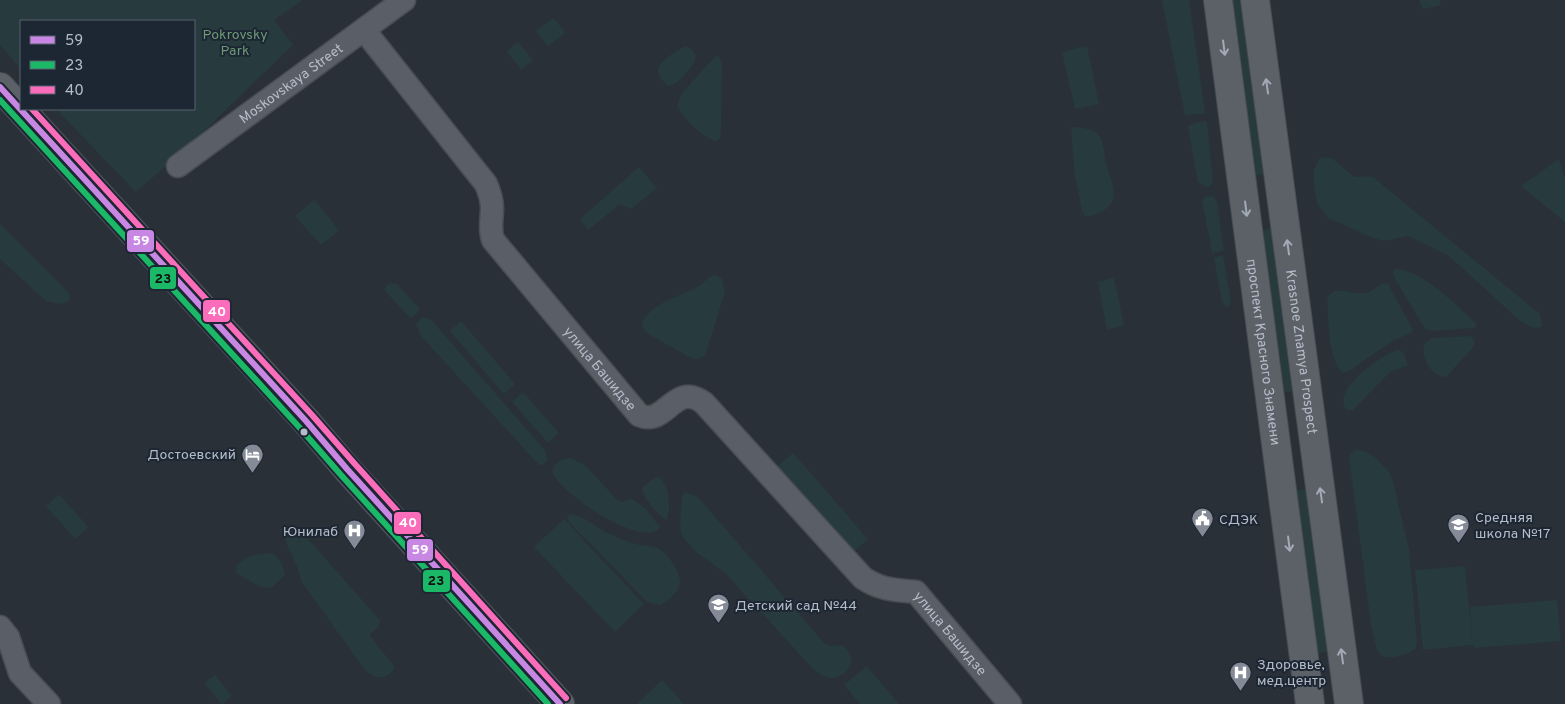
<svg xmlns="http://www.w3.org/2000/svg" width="1565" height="704" font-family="Overpass,sans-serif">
<rect width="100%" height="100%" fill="#2a3038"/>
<path fill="#273a3e" d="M 0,0 L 303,0 L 274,20 L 293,45 L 180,154 L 136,192 L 56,109 L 194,109 L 194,21 L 21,21 L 21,69 L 0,45 Z
M 1162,0 L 1189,0 L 1205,112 L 1203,114 L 1185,115 Z
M 1226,0 L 1241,0 L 1265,174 L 1248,177 Z
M 1419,0 L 1440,0 L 1441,5 L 1423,9 Z
M 554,18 L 565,33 L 548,46 L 536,31 Z
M 518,42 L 533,60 L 521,70 L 507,51 Z
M 685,46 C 692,48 697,54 695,61 C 689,70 679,85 668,86 C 664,82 657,76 658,69 C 659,61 678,50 685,46 Z
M 1087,46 L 1099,104 L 1075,109 L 1062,52 Z
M 716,56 L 719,57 L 722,62 L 721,132 L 720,138 L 716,141 C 700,136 686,120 677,106 L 682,93 L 707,65 Z
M 1204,121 L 1207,122 L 1213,181 L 1210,186 L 1205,187 L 1198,182 L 1188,126 L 1192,124 Z
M 1071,127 C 1078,127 1091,128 1097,133 C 1104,139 1104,154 1106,163 C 1110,181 1123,198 1103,211 C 1097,214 1092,216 1085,216 L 1082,211 L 1075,175 Z
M 1328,157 L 1333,159 L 1353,176 C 1361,179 1368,174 1374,178 L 1540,314 L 1542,326 C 1533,331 1527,325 1519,320 L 1449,256 L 1408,236 L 1384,241 L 1371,237 L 1328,218 L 1317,203 L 1314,186 L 1314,169 L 1320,158 Z
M 1559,159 L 1565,179 L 1565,222 L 1521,186 Z
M 639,167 L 657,188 L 631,209 L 620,204 L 588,230 L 580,219 Z
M 1207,196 L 1214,197 L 1217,202 L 1224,251 L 1212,253 L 1202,200 Z
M 314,200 L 339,230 L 321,245 L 295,216 Z
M 0,224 L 69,293 L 70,301 L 60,304 L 46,301 L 0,259 Z
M 1273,228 L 1295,391 L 1278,393 L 1257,231 Z
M 1223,255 L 1231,303 L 1227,307 L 1222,302 L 1214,258 Z
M 1396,269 C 1422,270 1456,305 1476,323 L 1475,328 L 1432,331 L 1425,329 L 1394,277 L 1393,271 Z
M 715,275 L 722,279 L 725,292 L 705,356 L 698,359 L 691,358 L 645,332 L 642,324 C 650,302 681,297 699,286 C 705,282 708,277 715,275 Z
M 1114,278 L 1124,325 L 1107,330 L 1098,282 Z
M 392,283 L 397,284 L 419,308 L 419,311 L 411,318 L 408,316 L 387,293 L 385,289 L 387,285 Z
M 1383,283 L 1388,284 L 1413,330 L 1412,332 L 1391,342 L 1346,373 L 1341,372 C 1327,352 1329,321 1327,298 C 1337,283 1352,296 1365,293 C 1372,292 1377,286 1383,283 Z
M 422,317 L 429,319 L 434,323 L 544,449 L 548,459 L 543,465 L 539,465 L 421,336 L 416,325 Z
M 461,321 L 515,384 L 504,394 L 450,331 Z
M 1471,336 L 1475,342 L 1474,346 L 1446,377 C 1431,378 1418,354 1426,342 L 1433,338 Z
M 1397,350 L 1403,352 L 1408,365 L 1390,372 L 1353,410 C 1348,411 1345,410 1344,405 C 1337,386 1382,355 1397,350 Z
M 523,392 L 559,433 L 548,443 L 512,402 Z
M 1354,450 L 1359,450 L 1367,452 L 1376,458 L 1389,472 L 1392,478 L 1409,549 L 1417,641 L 1415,649 C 1409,654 1386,662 1380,654 C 1372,644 1367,593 1365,579 C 1360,538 1354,498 1349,457 Z
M 793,453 L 868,539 L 849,556 L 773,470 Z
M 570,458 L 583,464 L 588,468 L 617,500 L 623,502 L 631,499 L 634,500 L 646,509 L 660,527 C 644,551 559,492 552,472 C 554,463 560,459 570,458 Z
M 659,477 C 669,483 672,511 666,520 C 658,514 643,499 642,488 L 654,478 Z
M 1311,488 L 1333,651 L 1316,653 L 1295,491 Z
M 685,492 L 698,497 L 824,643 L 830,646 L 842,645 C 853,654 855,665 843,674 C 839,676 836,678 832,678 C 825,678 819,673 814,670 L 725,573 L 695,551 L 682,536 L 680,526 L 682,496 Z
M 59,494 L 88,527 L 75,539 L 46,506 Z
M 569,514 C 583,514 597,529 610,534 C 618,538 627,542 636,544 C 644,546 654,545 661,550 C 669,556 681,573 680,583 C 680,591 667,602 660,605 L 647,602 L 569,522 L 568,519 Z
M 564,519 L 644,604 L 615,632 L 534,547 Z
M 294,532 L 303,535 L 308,539 L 380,620 L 379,626 L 371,633 L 370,636 L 394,666 L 394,669 C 385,681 375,679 365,670 L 301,581 C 299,564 289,554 285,537 L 287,534 Z
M 272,553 C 280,558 284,566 285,575 C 270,590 268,592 250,581 C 245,578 240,576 236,572 L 237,565 C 250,553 256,555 272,553 Z
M 1465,566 L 1472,639 L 1470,607 L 1557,600 L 1561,641 L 1474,648 L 1473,645 L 1423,650 L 1415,570 Z
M 867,666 L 899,704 L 860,704 L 844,685 Z
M 215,675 L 232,696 L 223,704 L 221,704 L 204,683 Z
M 662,680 L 684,704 L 637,704 Z"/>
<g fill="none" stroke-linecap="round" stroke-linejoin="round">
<defs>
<g id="minor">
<path id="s1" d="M 364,30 L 486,184 C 489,191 492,199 492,208 C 492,220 489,228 493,240 L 639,415 C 666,428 674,380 704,403 L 863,578 C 881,590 895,590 916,592 L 1010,704"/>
<path id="s2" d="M 178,166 L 404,0"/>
<path d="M 0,627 L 8,637 L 20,673 L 49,704"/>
</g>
<g id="major">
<path id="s3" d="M 1218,0 L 1310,704"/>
<path id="s4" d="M 1255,0 L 1349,704"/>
<path d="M 0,87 L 306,421 L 347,469 L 560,704"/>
</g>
</defs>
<use href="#minor" stroke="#484c53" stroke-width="25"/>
<use href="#major" stroke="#484c55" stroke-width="30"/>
<use href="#minor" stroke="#5a5e66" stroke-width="22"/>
<use href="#major" stroke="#5c6168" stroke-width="28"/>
<defs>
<path id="bus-1" d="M 0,87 L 306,421 L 347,469 L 560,704"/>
<path id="bus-2" d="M 0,100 L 299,427 L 341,475 L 548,704"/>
<path id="bus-3" d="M 32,109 L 312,415 L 354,463 L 566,698"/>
</defs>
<use href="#bus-1" stroke="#1d2633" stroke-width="10"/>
<use href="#bus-2" stroke="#1d2633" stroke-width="10"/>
<use href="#bus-3" stroke="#1d2633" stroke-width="10"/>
<use href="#bus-1" stroke="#c787e3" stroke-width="6"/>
<use href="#bus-2" stroke="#1ab867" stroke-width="6"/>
<use href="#bus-3" stroke="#fb6dba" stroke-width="6"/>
</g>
<defs><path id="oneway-shaft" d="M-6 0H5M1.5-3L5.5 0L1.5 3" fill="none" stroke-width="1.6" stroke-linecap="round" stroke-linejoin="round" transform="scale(1.25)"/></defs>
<g stroke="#a2aab6">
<use href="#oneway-shaft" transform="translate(1224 48) rotate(83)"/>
<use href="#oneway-shaft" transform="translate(1267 86) rotate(-98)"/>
<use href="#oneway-shaft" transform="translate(1246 209) rotate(83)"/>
<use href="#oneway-shaft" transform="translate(1288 247) rotate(-98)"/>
<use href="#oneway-shaft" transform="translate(1321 495) rotate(-98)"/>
<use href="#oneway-shaft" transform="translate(1289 544) rotate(83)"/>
<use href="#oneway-shaft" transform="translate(1342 656) rotate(-98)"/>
</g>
<defs>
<symbol id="hotel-pin" viewBox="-11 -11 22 30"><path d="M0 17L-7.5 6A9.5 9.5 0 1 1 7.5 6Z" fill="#848b96" stroke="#1d2633"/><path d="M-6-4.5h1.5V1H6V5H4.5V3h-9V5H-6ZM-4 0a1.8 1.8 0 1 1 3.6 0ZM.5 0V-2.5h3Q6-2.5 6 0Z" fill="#fff"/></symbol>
<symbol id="civic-pin" viewBox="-11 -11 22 30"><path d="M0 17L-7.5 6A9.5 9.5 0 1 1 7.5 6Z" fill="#848b96" stroke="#1d2633"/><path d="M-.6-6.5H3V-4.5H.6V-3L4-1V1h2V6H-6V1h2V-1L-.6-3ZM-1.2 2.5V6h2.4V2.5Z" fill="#fff"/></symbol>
<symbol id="school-pin" viewBox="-11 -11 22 30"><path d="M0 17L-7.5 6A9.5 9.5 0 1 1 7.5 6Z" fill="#848b96" stroke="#1d2633"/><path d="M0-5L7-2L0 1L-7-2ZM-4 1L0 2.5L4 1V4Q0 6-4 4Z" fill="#fff"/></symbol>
<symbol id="hospital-pin" viewBox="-11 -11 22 30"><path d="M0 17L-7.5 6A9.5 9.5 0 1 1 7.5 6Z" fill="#848b96" stroke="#1d2633"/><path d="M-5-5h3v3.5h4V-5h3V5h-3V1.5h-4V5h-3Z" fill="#fff"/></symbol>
</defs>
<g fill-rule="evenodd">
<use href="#hotel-pin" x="240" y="442" width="25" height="34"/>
<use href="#civic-pin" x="1190" y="506" width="25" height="34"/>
<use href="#school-pin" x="1446" y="512" width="25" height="34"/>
<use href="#hospital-pin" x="342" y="518" width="25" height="34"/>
<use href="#school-pin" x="706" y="592" width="25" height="34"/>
<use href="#hospital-pin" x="1228" y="660" width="25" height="34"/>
</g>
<circle fill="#b4bcc9" stroke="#1d2633" stroke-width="2" cx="304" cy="432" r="4.5"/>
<g text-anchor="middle" stroke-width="4" stroke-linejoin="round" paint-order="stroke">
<g font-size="14" fill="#6b9a76" stroke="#1d2633">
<text x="235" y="39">Pokrovsky<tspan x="235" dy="16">Park</tspan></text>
</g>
<g font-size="14" fill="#b4bcc9" stroke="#1d2633">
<text dy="5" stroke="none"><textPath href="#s2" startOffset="140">Moskovskaya Street</textPath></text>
<text dy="5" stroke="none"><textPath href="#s3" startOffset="355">проспект Красного Знамени</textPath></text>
<text dy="5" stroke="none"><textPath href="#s4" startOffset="355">Krasnoe Znamya Prospect</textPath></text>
<text dy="5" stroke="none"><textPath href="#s1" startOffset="421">улица Башидзе</textPath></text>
<text dy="5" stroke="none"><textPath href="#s1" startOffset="900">улица Башидзе</textPath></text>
</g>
<g font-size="14" fill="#b4bcc9" stroke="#1d2633" text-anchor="start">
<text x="236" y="459" text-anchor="end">Достоевский</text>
<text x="1475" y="522">Средняя<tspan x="1475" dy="16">школа №17</tspan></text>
<text x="1219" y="524">СДЭК</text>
<text x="338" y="536" text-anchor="end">Юнилаб</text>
<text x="735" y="610">Детский сад №44</text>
<text x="1257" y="669">Здоровье,<tspan x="1257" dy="16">мед.центр</tspan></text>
</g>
</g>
<g stroke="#1d2633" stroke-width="2">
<rect x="126" y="229" width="29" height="24" rx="5" fill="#c787e3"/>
<rect x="149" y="266" width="28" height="24" rx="5" fill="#1ab867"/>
<rect x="202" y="299" width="29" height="24" rx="5" fill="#fb6dba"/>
<rect x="393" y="511" width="29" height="24" rx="5" fill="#fb6dba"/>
<rect x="406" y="538" width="28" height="24" rx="5" fill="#c787e3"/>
<rect x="422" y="569" width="29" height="24" rx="5" fill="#1ab867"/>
</g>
<g font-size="14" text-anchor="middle" font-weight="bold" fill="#fff">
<text x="141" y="245">59</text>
<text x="217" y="316">40</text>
<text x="408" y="527">40</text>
<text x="420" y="554">59</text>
</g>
<g font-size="14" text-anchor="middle" font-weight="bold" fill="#111">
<text x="163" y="283">23</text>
<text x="436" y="585">23</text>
</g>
<rect x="20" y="20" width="175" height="90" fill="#1d2633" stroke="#59626f"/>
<rect x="30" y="36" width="25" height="8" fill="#c787e3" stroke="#59626f"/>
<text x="65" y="45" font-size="15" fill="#b4bcc9">59</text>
<rect x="30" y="61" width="25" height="8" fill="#1ab867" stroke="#59626f"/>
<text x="65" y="70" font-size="15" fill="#b4bcc9">23</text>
<rect x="30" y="86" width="25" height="8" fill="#fb6dba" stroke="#59626f"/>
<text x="65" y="95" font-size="15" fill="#b4bcc9">40</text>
</svg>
